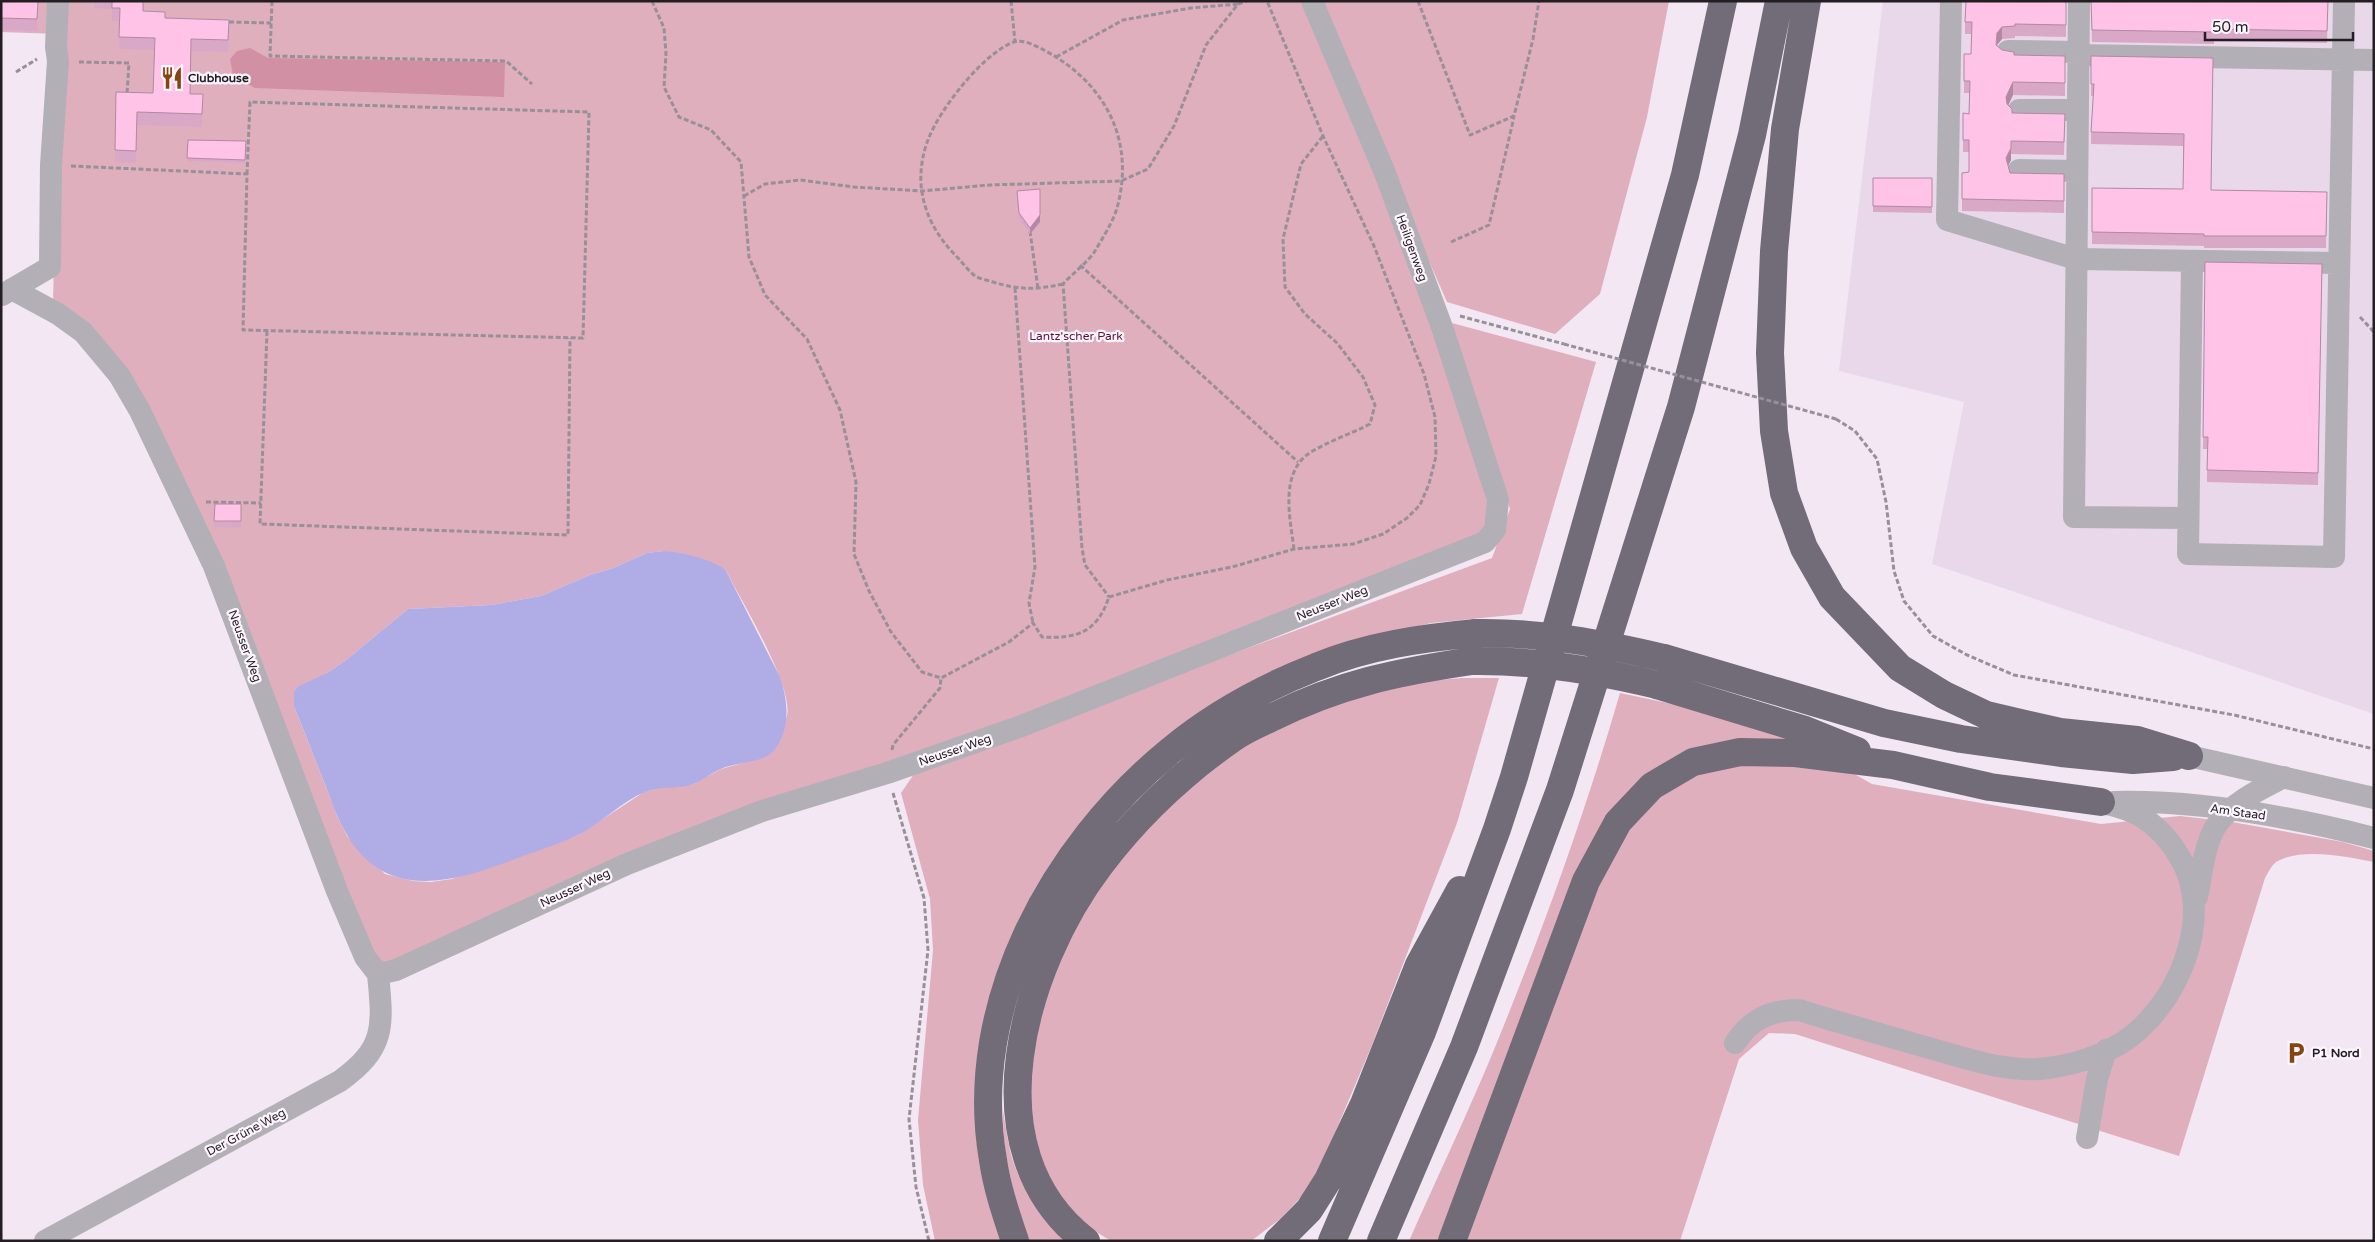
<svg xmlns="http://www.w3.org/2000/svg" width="2375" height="1242" font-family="'Varela Round',sans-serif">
<rect width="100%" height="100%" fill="#f2e7f3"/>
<path fill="#e9d8ea" d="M 1883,1 L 2374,1 L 2374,714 L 1932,564 L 1964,402 L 1839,371 Z"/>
<path fill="#e0afbd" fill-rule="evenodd" d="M 1,1 L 1303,1 L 1428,302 L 1491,515 L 1492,530 L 394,967 L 372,959 L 169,462 L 53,303 L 59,34 L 1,32 ZM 664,551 L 725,569 C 740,598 794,687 787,716 C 784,730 772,745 765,757 L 721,769 L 693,784 L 660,787 L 644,792 L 580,834 L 452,879 L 431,882 L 413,881 L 385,874 L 347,836 L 338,818 L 294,706 L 327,673 L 345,661 L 408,609 L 491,605 L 541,596 L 590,575 L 611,569 L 647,553 Z
M 1321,1 L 1669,1 L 1647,117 L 1600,294 L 1555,334 L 1447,302 L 1394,181 Z
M 1452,323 L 1596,362 L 1522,614 L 1431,623 L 1345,646 L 1267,675 L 1173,731 L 1116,784 L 1065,846 L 1021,916 L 977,1062 L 977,1134 L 1004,1241 L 935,1241 L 923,1185 L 918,1120 L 933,950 L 930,899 L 901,793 L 916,771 L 1492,558 L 1510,509 Z
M 1462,678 L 1499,678 L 1457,823 L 1372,1045 L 1326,1154 L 1306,1192 L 1280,1219 L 1251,1241 L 1112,1241 C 1071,1221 1045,1181 1036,1137 C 1007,995 1106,850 1215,769 C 1224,761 1234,752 1245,746 C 1274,728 1330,701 1363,693 C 1395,685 1429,680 1462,678 Z
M 1620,693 L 1682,706 L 1786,735 L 1872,784 L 2101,824 L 2180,816 L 2232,822 L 2343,842 L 2374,851 L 2374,862 C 2347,857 2301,847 2276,862 C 2271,866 2268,873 2265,878 L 2179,1156 L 1795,1034 L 1769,1033 L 1739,1059 L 1680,1241 L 1409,1241 C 1436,1180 1465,1119 1491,1057 C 1540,938 1584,817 1620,693 Z
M 1003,1111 C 1006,1127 1008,1145 1013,1161 C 1023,1191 1043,1219 1066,1241 L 1028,1241 C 1015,1198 1002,1156 1003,1111 Z"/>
<path fill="#d190a3" d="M 250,48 L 268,58 L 505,62 L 504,97 L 255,88 L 233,75 L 230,59 L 237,51 Z"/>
<path fill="#b0ace6" d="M 664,551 C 686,553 706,558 725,569 L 780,677 C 788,701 791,727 775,749 C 766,763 738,762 723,768 C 712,772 704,780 693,784 C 678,790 660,785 645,792 C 623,801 603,821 582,833 C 562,843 539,850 518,858 C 457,881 388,904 347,835 C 338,820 332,803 326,787 C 315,760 305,733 294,706 L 294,692 L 299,686 L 327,673 L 345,661 L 408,609 L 491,605 L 541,596 L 590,575 L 611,569 L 647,553 Z"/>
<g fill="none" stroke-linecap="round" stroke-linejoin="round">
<path stroke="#989098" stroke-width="3" stroke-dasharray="5 2.5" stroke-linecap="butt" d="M 272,1 L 270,56 L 506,61 L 532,84
M 652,1 L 664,28 L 666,53 L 664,87 L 679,117 L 711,130 L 741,162 L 749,257 L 765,295 L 807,339 L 840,410 L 856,482 L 854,554 L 869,591 L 891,632 L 922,672 L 941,678 L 1009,642 L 1033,623 L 1042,637 C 1078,639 1097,632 1109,597
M 1011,1 L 1015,42
M 1418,1 L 1470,135 L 1514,116 L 1533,39 L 1539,1
M 229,22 L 271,23
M 1056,57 L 1123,20 L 1191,8 L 1238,4 L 1237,1
M 79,62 L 129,63 L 127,94
M 16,72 L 37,59
M 71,166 L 247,174 L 243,330 L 583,338 L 589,112 L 250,102 L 247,174
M 744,196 L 765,184 L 800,180 L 854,187 L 922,191 L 989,185 L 1121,181 L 1148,169 L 1174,126 L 1206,45 L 1238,4 L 1247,1
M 1030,231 L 1038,289
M 1451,242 L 1489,225 L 1514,117
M 1080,265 L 1298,462
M 1063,284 C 1035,290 1020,290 993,282 C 987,280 980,279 975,276 C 969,271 964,265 959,259 C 940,240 926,219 922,192 C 919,176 922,155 928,140 C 939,110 983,53 1014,42 C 1023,39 1034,45 1042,49 C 1104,81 1136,139 1117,208 C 1113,222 1102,239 1095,251 C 1088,262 1072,274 1063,284 L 1082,548 L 1085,565 L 1109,597
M 1015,288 L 1035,567 L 1029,603 L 1033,623
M 1460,316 L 1564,344
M 2360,317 L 2374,332
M 267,331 L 260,524 L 568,535 L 570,338
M 1836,419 L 1855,431 L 1877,459 L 1886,502 L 1894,571 L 1904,601 L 1933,636 L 1967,655 L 2014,675 L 2234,715 L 2374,749
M 206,502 L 261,503
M 1294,549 C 1290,518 1279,472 1311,452 C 1329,441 1351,434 1370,424 L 1375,405 L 1363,377 L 1337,343 L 1305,314 L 1285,287 L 1283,239 L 1301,164 L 1323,136
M 1109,597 L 1167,580 L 1232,567 L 1294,549 L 1353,544 L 1383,534 L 1407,518 L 1420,505 L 1429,484 L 1436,456 L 1435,417 L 1424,374 L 1374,246 L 1323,136 L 1267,1
M 892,750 L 893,745 L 940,688 L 941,678
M 893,793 L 924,898 L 928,950 L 909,1119 L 916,1187 L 929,1241"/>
<path stroke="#b2b0b6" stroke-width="22" d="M 1951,1 L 1947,220 L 2076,259 L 2339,263
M 2079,1 L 2074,517 L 2188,518
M 2008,51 L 2078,52
M 2078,55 L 2374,60
M 2019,110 L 2078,110
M 2019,170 L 2077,171
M 2192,261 L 2188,554 L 2334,557 L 2344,1
M 12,289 L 58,314 L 83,332 L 119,375 L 140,411 L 214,566 L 337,891 L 365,957 L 378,974 L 396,970 L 627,864 L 762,811 L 887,773 L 1019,727 L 1485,542 L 1495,530 L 1498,500 L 1443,330 L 1385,173 L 1312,1
M 2,295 L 50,267 L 51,165 L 58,61 L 56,47 L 58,1
M 2189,756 L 2374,798
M 2114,802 C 2198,800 2292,817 2374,838
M 2197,897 C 2202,874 2204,842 2218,823 C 2234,801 2261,789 2284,777
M 1735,1043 C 1751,1019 1770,1010 1799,1010 C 1840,1023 1881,1034 1922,1046 C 1963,1057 2006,1074 2048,1068 C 2072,1065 2099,1056 2120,1044 C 2177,1009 2217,916 2179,856 C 2168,837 2150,819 2130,811 C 2120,807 2110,805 2101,802
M 2087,1138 L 2097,1079 L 2106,1050
M 45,1241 L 340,1081 C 386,1048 383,1026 378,974"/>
<path stroke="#716c78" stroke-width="28" d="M 1807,1 L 1785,129 L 1774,251 L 1770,353 L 1774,431 L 1784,493 L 1804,548 L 1832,597 L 1900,668 L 1944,695 L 1986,715 L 2060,732 L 2137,740 L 2189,756
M 1664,658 L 1884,723 L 1961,739 L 2061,753 L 2133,760 L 2173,757
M 1657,685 L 1805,730 L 1857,751
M 1015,1241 C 1006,1214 997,1188 993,1160 C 966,1005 1053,847 1170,751 C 1212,716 1265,687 1316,667 C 1366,646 1422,638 1476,633
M 1086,1241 C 967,1150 1024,965 1100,865 C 1137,816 1183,773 1233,738 C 1244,730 1258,724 1271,718 C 1339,684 1397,672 1472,661
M 1278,1241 L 1309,1210 L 1328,1180 L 1364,1104 L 1419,965 L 1460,890
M 1332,1241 L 1422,1032 L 1497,829 L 1514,777 L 1685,175 L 1723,1
M 1381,1241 L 1464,1047 L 1560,790 L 1681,407 L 1752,135 L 1779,1
M 1452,1241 L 1586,881 L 1618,822 L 1652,786 L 1693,762 L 1740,752 L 1795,753 L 1893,765 L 1990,787 L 2101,802"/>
<path stroke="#989098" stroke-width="3" stroke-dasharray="5 2.5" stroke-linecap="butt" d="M 1564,344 L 1836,419"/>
<path stroke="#716c78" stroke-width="28" d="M 1476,633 C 1540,632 1601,643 1664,658
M 1472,661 C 1535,660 1595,670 1657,685"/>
</g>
<path fill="#daa8c7" d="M 1,1 L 38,1 L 37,31 L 1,30 Z
M 94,1 L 144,1 L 144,11 L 165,18 L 229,32 L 228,52 L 191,51 L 190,94 L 203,107 L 202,127 L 137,125 L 136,163 L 115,162 L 116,92 L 153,93 L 155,50 L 119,49 L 120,21 L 112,21 L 112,9 L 94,8 Z
M 2066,1 L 2066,37 L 2015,36 L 2015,38 L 2002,39 L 1997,45 L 2002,50 L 2014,55 L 2065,56 L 2065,96 L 2013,95 L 2008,105 L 2012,113 L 2065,114 L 2064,155 L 2011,154 L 2011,160 L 2008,166 L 2010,173 L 2064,174 L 2064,213 L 1962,211 L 1962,173 L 1969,172 L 1969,152 L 1963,152 L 1963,113 L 1969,114 L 1970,93 L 1964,93 L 1964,54 L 1971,54 L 1972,34 L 1965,34 L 1965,22 Z
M 2091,1 L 2328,1 L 2327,43 L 2214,41 L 2214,44 L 2092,42 Z
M 2091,56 L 2213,58 L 2211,190 L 2327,192 L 2326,248 L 2204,248 L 2204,246 L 2092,244 L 2092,188 L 2183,189 L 2183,146 L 2091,144 L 2091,132 L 2093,96 L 2091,96 Z
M 246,141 L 245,163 L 187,161 L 187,158 Z
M 1873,178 L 1932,178 L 1932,213 L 1873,212 Z
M 1017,191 L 1040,222 L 1030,234 L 1019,219 Z
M 2205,262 L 2322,264 L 2318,485 L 2207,482 L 2207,449 L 2203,449 Z
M 241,504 L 241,528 L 214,527 L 214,521 Z"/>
<path fill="#b288a2" d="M 2002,27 L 2002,39 L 1997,45 L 1997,33 Z
M 2013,82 L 2013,95 L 2006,110 L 2006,97 Z
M 2011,148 L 2011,160 L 2006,170 L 2006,158 Z
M 1040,215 L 1040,222 L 1030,234 L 1030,228 Z"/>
<path fill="#fec3e7" stroke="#b288a2" d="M 1,1 L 38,1 L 37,19 L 1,18 Z
M 112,1 L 143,1 L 143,11 L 165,12 L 165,18 L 229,20 L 228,40 L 191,39 L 190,94 L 203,94 L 202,114 L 137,112 L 136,151 L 115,150 L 116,92 L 153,93 L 155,38 L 119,37 L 120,8 L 112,8 Z
M 1966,1 L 2066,1 L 2066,25 L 2015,24 L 2015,26 L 2002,27 L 1997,33 L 1996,45 L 2002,50 L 2014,52 L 2014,55 L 2065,56 L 2065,83 L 2013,82 L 2006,97 L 2007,104 L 2012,109 L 2012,113 L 2065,114 L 2064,142 L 2011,141 L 2011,148 L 2006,158 L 2010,173 L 2064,174 L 2064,201 L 1962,199 L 1962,173 L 1969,172 L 1969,140 L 1963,140 L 1963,113 L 1969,114 L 1970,81 L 1964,81 L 1964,54 L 1971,54 L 1972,22 L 1965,22 Z
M 2091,1 L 2328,1 L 2327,31 L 2214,29 L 2214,32 L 2092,30 Z
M 2091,56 L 2213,58 L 2211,190 L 2327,192 L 2326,236 L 2204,236 L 2204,234 L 2092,232 L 2092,188 L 2183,189 L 2184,134 L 2091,132 L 2094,84 L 2091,84 Z
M 188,140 L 246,141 L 245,160 L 187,158 Z
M 1873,178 L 1932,178 L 1932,207 L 1873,206 Z
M 1040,189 L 1040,215 L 1030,228 L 1019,213 L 1017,191 Z
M 2205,262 L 2322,264 L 2318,473 L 2207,470 L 2208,437 L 2203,437 Z
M 215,504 L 241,504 L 241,521 L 214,521 Z"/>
<defs>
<symbol id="restaurant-bare" viewBox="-9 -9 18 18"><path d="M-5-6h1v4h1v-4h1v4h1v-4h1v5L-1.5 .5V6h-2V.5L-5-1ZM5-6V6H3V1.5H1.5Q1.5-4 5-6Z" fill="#864510" stroke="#fef5ff" stroke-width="2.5" paint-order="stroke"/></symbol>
<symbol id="parking-bare" viewBox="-9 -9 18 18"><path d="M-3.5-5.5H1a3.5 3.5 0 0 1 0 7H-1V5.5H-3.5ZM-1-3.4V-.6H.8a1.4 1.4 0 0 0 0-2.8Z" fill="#864510" stroke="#fef5ff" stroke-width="2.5" paint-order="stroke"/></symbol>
</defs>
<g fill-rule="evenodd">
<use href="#restaurant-bare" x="156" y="62" width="32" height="32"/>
<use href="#parking-bare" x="2280" y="1037" width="32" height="32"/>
</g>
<g text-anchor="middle" stroke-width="4.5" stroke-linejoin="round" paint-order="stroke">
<g font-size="12" font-weight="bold" fill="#221e22" stroke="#fef5ff" text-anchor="start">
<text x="188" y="82">Clubhouse</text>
<text x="2312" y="1057">P1 Nord</text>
</g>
<g font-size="12" fill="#221e22" stroke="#fef5ff">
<text transform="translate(1412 248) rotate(70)" y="4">Heiligenweg</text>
<text transform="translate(1332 603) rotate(-22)" y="4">Neusser Weg</text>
<text transform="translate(245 646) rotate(70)" y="4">Neusser Weg</text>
<text transform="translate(955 750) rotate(-19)" y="4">Neusser Weg</text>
<text transform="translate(2238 812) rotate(8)" y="4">Am Staad</text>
<text transform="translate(575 888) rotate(-25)" y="4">Neusser Weg</text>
<text transform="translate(246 1132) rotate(-28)" y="4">Der Grüne Weg</text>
</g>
<g font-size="12" fill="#5f1333" stroke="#fef5ff">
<text x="1076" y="340">Lantz'scher Park</text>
</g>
</g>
<rect width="2375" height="1242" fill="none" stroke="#221e22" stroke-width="5"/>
<path d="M2205 32v8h148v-8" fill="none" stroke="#221e22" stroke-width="2.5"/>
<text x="2212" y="32" font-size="15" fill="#221e22" stroke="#fef5ff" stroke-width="4" paint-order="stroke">50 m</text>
</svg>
